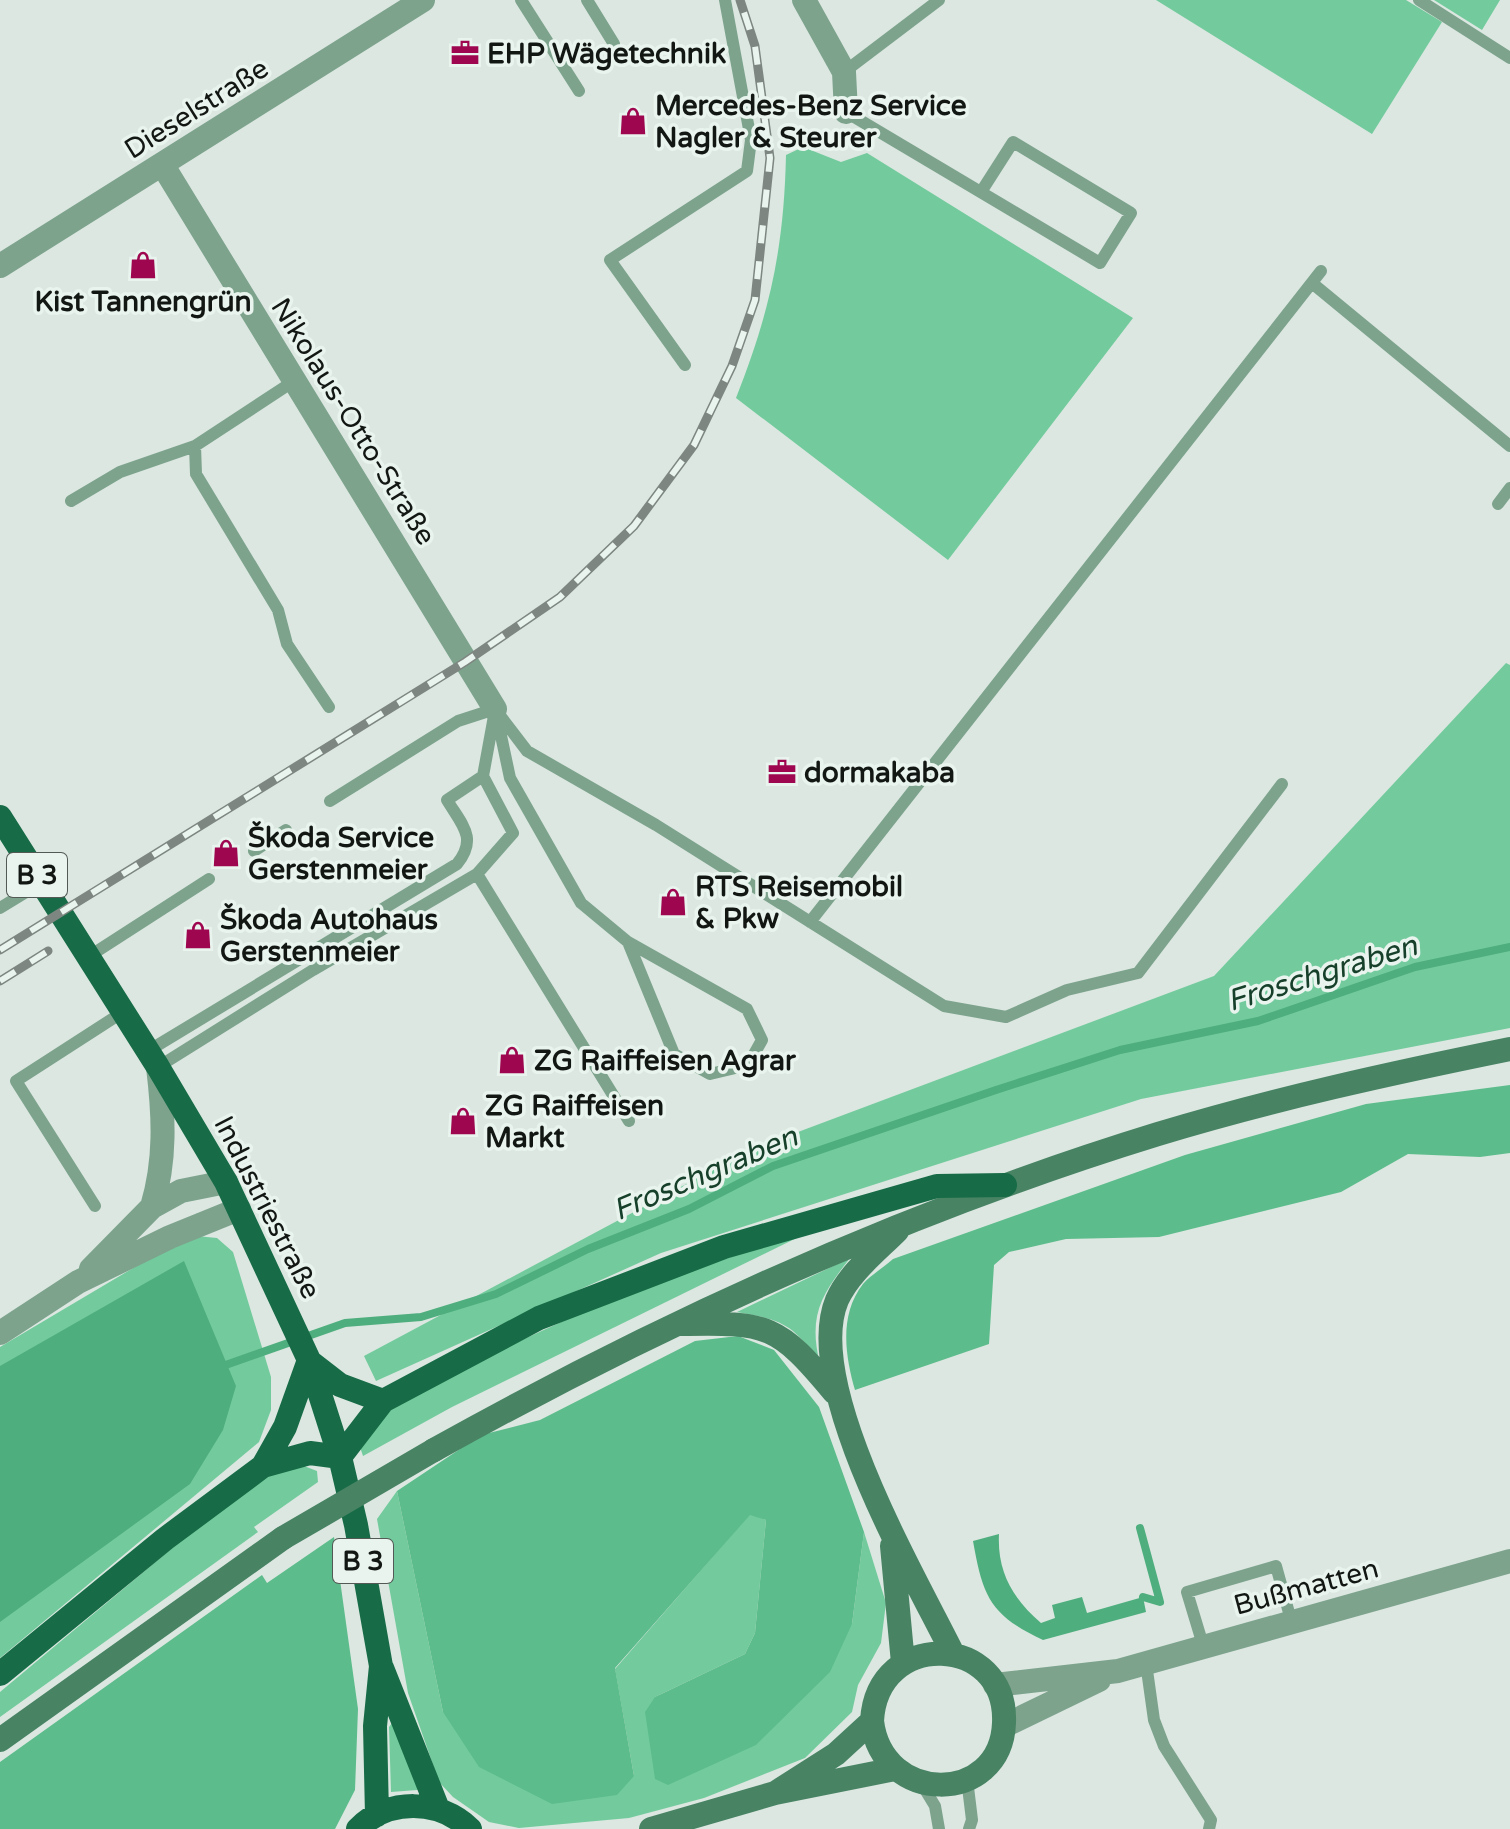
<svg xmlns="http://www.w3.org/2000/svg" width="1510" height="1829" font-family="'Varela Round',sans-serif">
<rect width="100%" height="100%" fill="#dbe7e0"/>
<path fill="#73cb9d" d="M 1156,0 L 1406,0 L 1442,22 L 1372,134 Z
M 1434,0 L 1500,0 L 1482,30 Z
M 803,147 L 841,162 L 867,153 L 1133,318 L 948,560 L 736,398 C 770,312 784,248 786,155 Z
M 1506,663 L 1510,665 L 1510,1028 L 1141,1099 L 661,1253 L 376,1381 L 364,1356 L 750,1150 L 1214,976 Z
M 825,1224 L 452,1407 L 363,1456 L 357,1438 L 408,1392 L 614,1298 Z
M 197,1236 L 217,1238 L 233,1252 L 271,1377 L 271,1410 L 259,1442 L 0,1658 L 0,1347 L 172,1245 Z
M 850,1258 C 821,1295 808,1316 820,1364 C 794,1324 782,1320 737,1312 Z
M 304,1466 L 317,1471 L 318,1482 L 254,1527 L 258,1532 L 0,1717 L 0,1692 L 262,1473 Z
M 397,1491 L 443,1712 L 634,1776 L 615,1669 L 750,1514 L 766,1520 L 755,1633 L 745,1654 L 655,1697 L 852,1624 L 864,1532 L 886,1603 L 881,1643 L 858,1685 L 852,1712 L 805,1758 L 704,1798 L 629,1818 L 519,1828 L 489,1822 L 453,1797 L 439,1782 L 408,1693 L 377,1519 Z
M 392,1723 L 418,1789 L 417,1790 L 391,1792 L 389,1727 Z"/>
<path fill="#5cbc8b" d="M 1510,1085 L 1510,1153 L 1480,1157 L 1408,1154 L 1341,1192 L 1159,1237 L 1066,1239 L 1009,1252 L 994,1265 L 989,1344 L 855,1390 C 845,1355 839,1315 863,1284 C 871,1275 884,1267 893,1259 L 1185,1155 L 1366,1104 Z
M 738,1336 L 774,1350 L 819,1407 L 864,1532 L 852,1624 L 830,1672 L 756,1745 L 668,1785 L 655,1779 L 645,1712 L 655,1697 L 745,1654 L 755,1633 L 766,1520 L 750,1515 L 615,1668 L 634,1776 L 617,1795 L 552,1804 L 479,1767 L 443,1712 L 397,1491 L 481,1435 L 540,1420 L 695,1341 Z
M 334,1537 L 358,1709 L 355,1790 L 335,1829 L 0,1829 L 0,1762 L 262,1575 L 267,1583 Z"/>
<path fill="#4fae7e" d="M 184,1261 L 236,1386 L 223,1430 L 190,1484 L 0,1622 L 0,1366 Z
M 999,1534 C 997,1572 1013,1599 1041,1623 L 1055,1618 L 1052,1605 L 1082,1597 L 1087,1613 L 1143,1597 L 1146,1612 L 1043,1640 C 990,1615 983,1597 973,1541 Z"/>
<g fill="none" stroke-linecap="round" stroke-linejoin="round">
<path stroke="#4fae7e" stroke-width="8" d="M 220,1367 L 345,1323 L 421,1317 L 496,1294 L 588,1249 L 689,1209 L 773,1166 L 996,1090 L 1120,1050 L 1258,1021 L 1415,967 L 1510,947
M 1140,1528 L 1160,1602 L 1143,1597"/>
<path stroke="#7da38d" stroke-width="12" d="M 521,0 L 579,91
M 587,0 L 614,44
M 1419,0 L 1510,58
M 844,72 L 939,0
M 846,112 L 1100,263 L 1131,213 L 1013,142 L 981,192
M 1312,283 L 1510,446
M 685,365 L 610,260 L 747,171 L 751,140 L 725,0
M 294,381 L 195,446 L 196,474 L 278,610 L 287,644 L 329,707
M 71,501 L 120,472 L 195,446
M 1498,504 L 1510,488
M 495,709 L 527,751 L 656,825 L 944,1006 L 1006,1017 L 1067,990 L 1138,973 L 1282,784
M 496,712 L 510,778 L 581,903 L 628,942 L 674,1054 L 710,1074 L 748,1065 L 762,1040 L 747,1009 L 628,942
M 330,801 L 458,721 L 495,709
M 254,851 L 286,830
M 477,874 L 629,1121
M 0,908 L 41,883
M 810,922 L 1321,271
M 88,957 L 209,879
M 148,1051 L 457,864 C 478,838 462,825 447,800 L 483,776
M 158,1067 L 313,970 L 477,874 L 513,833 L 483,776 L 494,716
M 95,1206 L 16,1081 L 123,1012
M 1203,1645 L 1187,1592 L 1276,1566 L 1291,1620
M 1146,1663 L 1154,1720 L 1164,1746 L 1211,1820 L 1209,1829
M 967,1779 L 972,1820 L 969,1829
M 921,1783 L 935,1806 L 939,1829"/>
<path stroke="#7da38d" stroke-width="24" d="M 804,0 L 844,72 L 846,112
M 162,164 L 495,709
M 0,266 L 423,0
M 152,1207 C 166,1160 164,1116 158,1067
M 91,1269 L 152,1207 L 181,1191 L 226,1182
M 0,1333 L 78,1282 L 170,1237 L 239,1209
M 995,1685 L 1118,1671 L 1510,1561
M 1004,1726 L 1099,1680"/>
<path stroke="#488364" stroke-width="24" d="M 897,1231 C 876,1252 849,1273 837,1300 C 802,1384 914,1575 953,1654
M 681,1324 C 769,1322 778,1325 834,1392
M 434,1450 C 665,1321 904,1212 1158,1134 C 1273,1099 1392,1073 1510,1049
M 892,1546 L 903,1663
M 0,1740 L 283,1538
M 775,1793 L 836,1754 L 872,1721 C 877,1628 1008,1634 1004,1723 C 1001,1805 882,1806 872,1721
M 651,1829 L 775,1793 L 895,1769"/>
<path stroke="#176c47" stroke-width="24" d="M 0,817 L 158,1067 L 226,1182 L 309,1360 L 340,1457 L 356,1525 L 381,1666 L 375,1726 L 377,1815
M 309,1361 L 340,1385 L 383,1401
M 340,1457 L 383,1401 L 539,1318 L 724,1247 L 937,1186 L 1005,1185
M 263,1466 L 285,1427 L 309,1360
M 382,1668 L 438,1809
M 0,1674 L 165,1539 L 263,1466 L 310,1453 L 340,1457
M 358,1829 C 388,1798 439,1799 470,1829"/>
<defs>
<path id="rail" d="M 0,950 L 465,662 L 560,597 L 634,526 L 694,445 L 732,366 L 755,300 L 770,158 L 755,46 L 740,0
M 0,981 L 48,951"/>
</defs>
<use href="#rail" stroke="#7e8681" stroke-width="9"/>
<use href="#rail" stroke="#e8f4ed" stroke-width="6" stroke-dasharray="18" stroke-linecap="butt"/>
<path stroke="#488364" stroke-width="24" d="M 283,1538 L 434,1450"/>
</g>
<defs>
<symbol id="office-bare" viewBox="-9 -9 18 18"><path d="M-6-3h4V-5.5h4V-3h4V5H-6ZM-1-4.5V-3h2v-1.5ZM-6 0V1H6V0Z" fill="#9e0750" stroke="#e8f4ed" stroke-width="2.5" paint-order="stroke"/></symbol>
<symbol id="shop-bare" viewBox="-9 -9 18 18"><path d="M-5-2.5h2.3a2.7 3.5 0 0 1 5.4 0H5L5.5 6h-11ZM-1.5-2.5h3a1.5 2.3 0 0 0-3 0Z" fill="#9e0750" stroke="#e8f4ed" stroke-width="2.5" paint-order="stroke"/></symbol>
</defs>
<g fill-rule="evenodd">
<use href="#office-bare" x="445" y="33" width="40" height="40"/>
<use href="#shop-bare" x="613" y="101" width="40" height="40"/>
<use href="#shop-bare" x="123" y="245" width="40" height="40"/>
<use href="#office-bare" x="762" y="752" width="40" height="40"/>
<use href="#shop-bare" x="206" y="833" width="40" height="40"/>
<use href="#shop-bare" x="653" y="882" width="40" height="40"/>
<use href="#shop-bare" x="178" y="915" width="40" height="40"/>
<use href="#shop-bare" x="492" y="1040" width="40" height="40"/>
<use href="#shop-bare" x="443" y="1101" width="40" height="40"/>
</g>
<g text-anchor="middle" stroke-width="7" stroke-linejoin="round" paint-order="stroke">
<g fill="#e8f4ed" stroke="#535955" stroke-width="2">
<rect x="7" y="853" width="60" height="44" rx="6"/>
<rect x="333" y="1539" width="60" height="44" rx="6"/>
</g>
<g font-size="26" font-weight="bold" fill="#131714">
<text x="37" y="884">B 3</text>
<text x="363" y="1570">B 3</text>
</g>
<g font-size="28" font-weight="bold" fill="#131714" stroke="#e8f4ed" text-anchor="start">
<text x="487" y="63">EHP Wägetechnik</text>
<text x="655" y="115">Mercedes-Benz Service<tspan x="655" dy="32">Nagler &amp; Steurer</tspan></text>
<text x="143" y="311" text-anchor="middle">Kist Tannengrün</text>
<text x="804" y="782">dormakaba</text>
<text x="248" y="847">Škoda Service<tspan x="248" dy="32">Gerstenmeier</tspan></text>
<text x="695" y="896">RTS Reisemobil<tspan x="695" dy="32">&amp; Pkw</tspan></text>
<text x="220" y="929">Škoda Autohaus<tspan x="220" dy="32">Gerstenmeier</tspan></text>
<text x="534" y="1070">ZG Raiffeisen Agrar</text>
<text x="485" y="1115">ZG Raiffeisen<tspan x="485" dy="32">Markt</tspan></text>
</g>
<g font-size="28" fill="#131714" stroke="#e8f4ed">
<text transform="translate(196 108) rotate(-32)" y="10">Dieselstraße</text>
<text transform="translate(354 421) rotate(58)" y="10">Nikolaus-Otto-Straße</text>
<text transform="translate(268 1207) rotate(63)" y="10">Industriestraße</text>
<text transform="translate(1306 1586) rotate(-15)" y="10">Bußmatten</text>
</g>
<g font-size="30" font-style="italic" fill="#17402b" stroke="#e8f4ed">
<text transform="translate(1322 973) rotate(-17)" y="10">Froschgraben</text>
<text transform="translate(705 1173) rotate(-23)" y="10">Froschgraben</text>
</g>
</g>
</svg>
